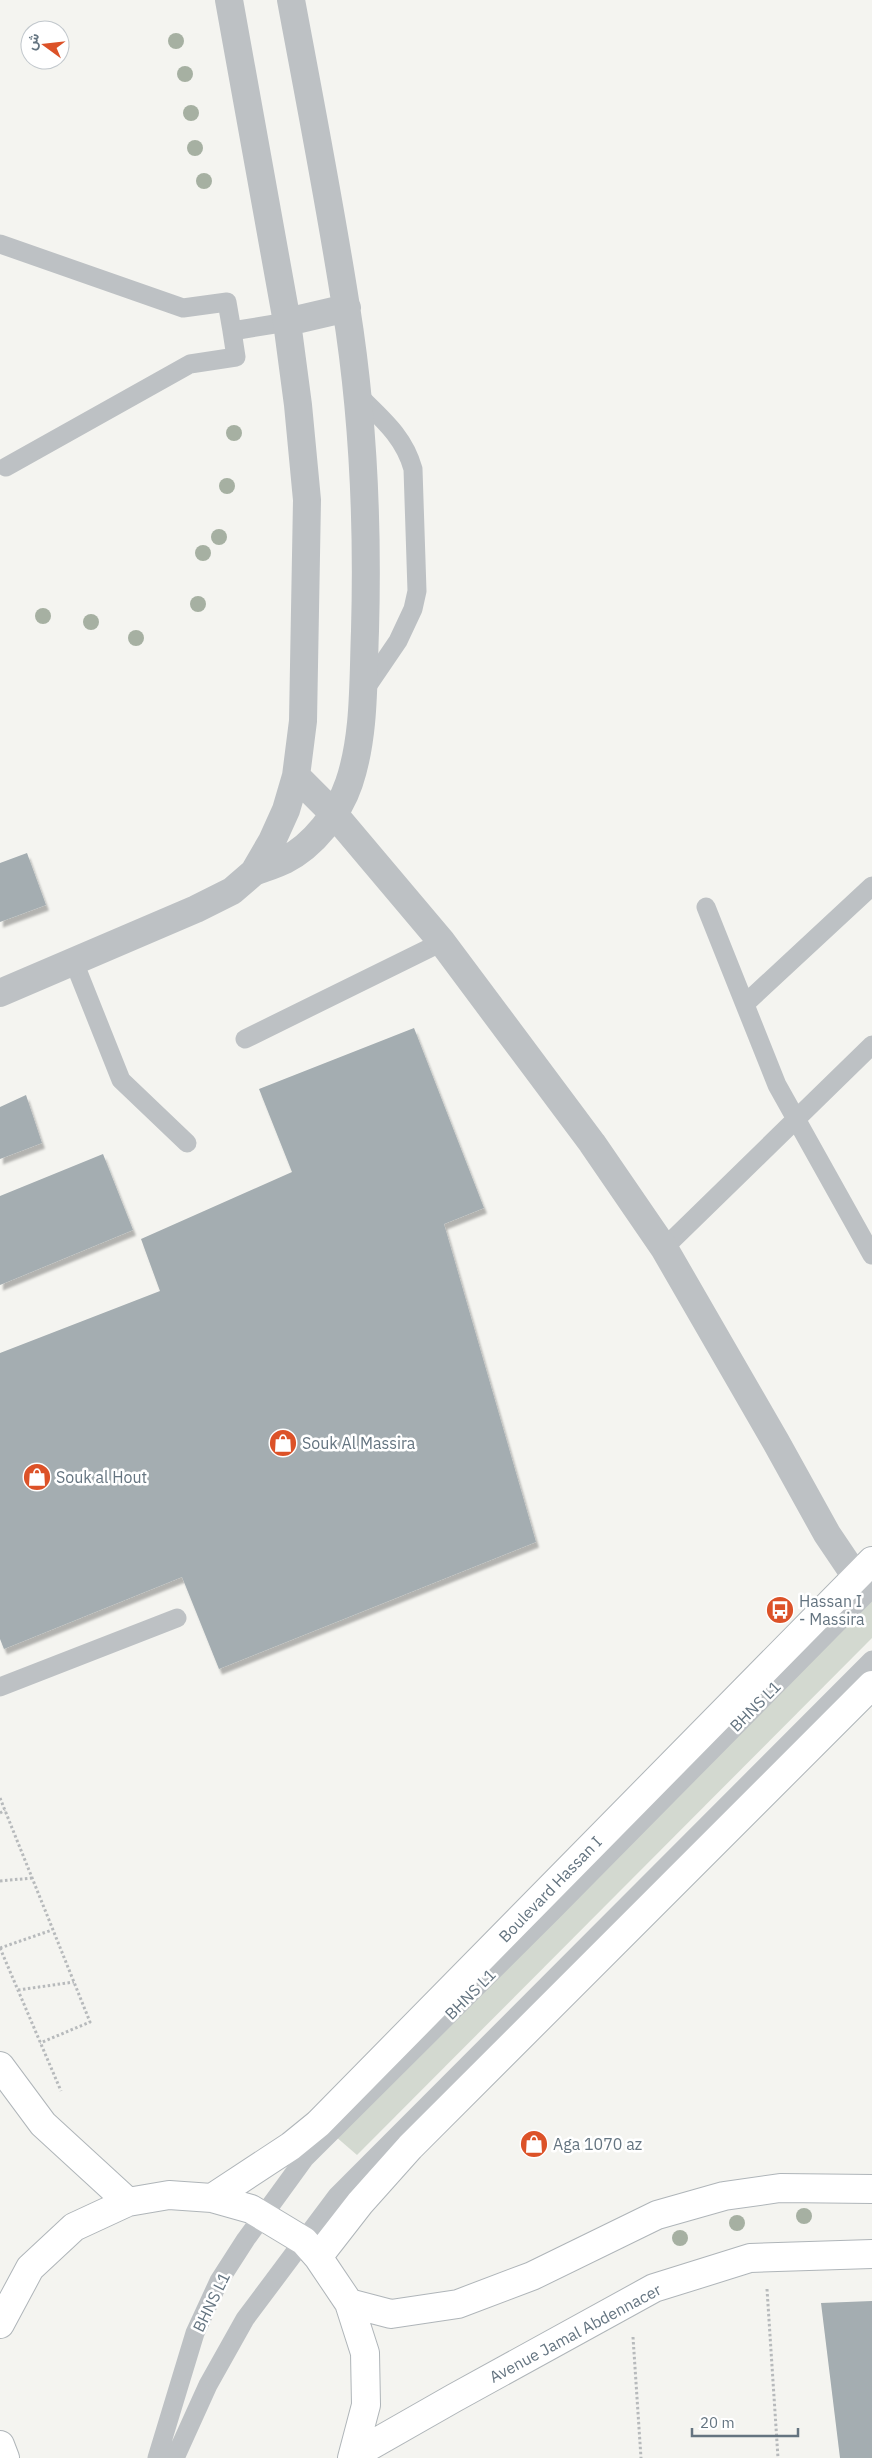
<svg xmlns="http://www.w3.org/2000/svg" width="872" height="2458" font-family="'IBM Plex Sans',Vazirmatn,sans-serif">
<defs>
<filter id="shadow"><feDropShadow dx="3" dy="5.5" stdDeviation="1" flood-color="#0004"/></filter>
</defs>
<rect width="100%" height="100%" fill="#f4f4f0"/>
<path fill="#d3d9d0" d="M 872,1596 L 872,1638 L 357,2155 L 335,2136 Z"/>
<path fill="#a4adb1" filter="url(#shadow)" d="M 27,853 L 46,905 L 0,922 L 0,863 Z
M 414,1028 L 484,1208 L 444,1224 L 536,1542 L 219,1669 L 182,1577 L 4,1649 L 0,1639 L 0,1353 L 160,1291 L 141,1239 L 292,1172 L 259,1089 Z
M 26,1095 L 42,1143 L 0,1159 L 0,1107 Z
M 103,1154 L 133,1230 L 0,1285 L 0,1196 Z
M 872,2301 L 872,2458 L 840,2458 L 821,2303 Z"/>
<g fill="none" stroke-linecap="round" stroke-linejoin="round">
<defs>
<path id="secondary" d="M 0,2066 L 43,2124 L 128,2202
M 212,2198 L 291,2146 L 318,2124 L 872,1561
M 318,2257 L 360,2203 L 410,2147 L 872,1685
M 349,2303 L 391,2314 L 458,2304 L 532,2276 L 657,2215 L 724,2196 L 780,2188 L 872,2189
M 0,2324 L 30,2268 L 74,2227 L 128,2202 L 169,2195 L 212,2198 L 251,2209 L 304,2241 L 318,2257 L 349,2303 L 365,2353 L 366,2405 L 352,2458
M 0,2445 L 5,2458
M 354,2455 L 454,2398 L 654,2288 L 750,2258 L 872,2254"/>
</defs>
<use href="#secondary" stroke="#afb5b9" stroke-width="30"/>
<path stroke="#b7babc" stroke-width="3" stroke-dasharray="2.5 2.5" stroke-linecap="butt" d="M 0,1798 L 90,2022 L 40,2043
M 0,1813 L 5,1810
M 0,1881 L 32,1878
M 0,1948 L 61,2091
M 0,1948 L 52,1930
M 18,1990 L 74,1982
M 767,2289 L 778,2458
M 633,2337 L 641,2458"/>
<path stroke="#bdc1c4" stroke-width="19" d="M 0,244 L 183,308 L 227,302 L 232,331
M 357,394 C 381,418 404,436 413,469 L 417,591 L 413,609 L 398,641 L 364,691
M 6,467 L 190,364 L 236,357 L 232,331 L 287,322
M 706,907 L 777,1085 L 872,1255
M 74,962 L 121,1080 L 187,1143
M 746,1003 L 872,886
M 245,1039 L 442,942
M 664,1248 L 872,1045
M 0,1687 L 177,1618
M 157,2458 L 195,2333 L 219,2281 L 246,2239 L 305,2158 L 554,1910 L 872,1588
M 175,2458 L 208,2385 L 245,2319 L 337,2196 L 872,1660"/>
<path stroke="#bdc1c4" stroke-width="28" d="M 287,322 L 347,308
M 296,776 L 334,814 L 442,942 L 592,1143 L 664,1248 L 776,1442 L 827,1534 L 856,1577
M 254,872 C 264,868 275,865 285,860 C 313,846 339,813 349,783 C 365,736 363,681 365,631 C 368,524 363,413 346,307 C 330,204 310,102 291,0
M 0,993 L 196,909 L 232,891 L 254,872 L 272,841 L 286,810 L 296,776 L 303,721 L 307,500 L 298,405 L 287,322 L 229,0"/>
<use href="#secondary" stroke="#fff" stroke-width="28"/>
</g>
<g fill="#a6b0a2">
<circle cx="176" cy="41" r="8"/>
<circle cx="185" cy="74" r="8"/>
<circle cx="191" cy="113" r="8"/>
<circle cx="195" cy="148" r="8"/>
<circle cx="204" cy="181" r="8"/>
<circle cx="234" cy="433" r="8"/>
<circle cx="227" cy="486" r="8"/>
<circle cx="219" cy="537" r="8"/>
<circle cx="203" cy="553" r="8"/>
<circle cx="198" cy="604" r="8"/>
<circle cx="43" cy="616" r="8"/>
<circle cx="91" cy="622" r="8"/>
<circle cx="136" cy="638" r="8"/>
<circle cx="804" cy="2216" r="8"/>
<circle cx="737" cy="2223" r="8"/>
<circle cx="680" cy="2238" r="8"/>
</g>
<defs>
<symbol id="shop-disc" viewBox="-11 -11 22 22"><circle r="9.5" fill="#dc5228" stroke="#fff"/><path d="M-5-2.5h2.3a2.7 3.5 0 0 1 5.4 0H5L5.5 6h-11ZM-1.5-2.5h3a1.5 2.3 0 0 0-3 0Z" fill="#fff"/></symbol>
<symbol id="bus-disc" viewBox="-11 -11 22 22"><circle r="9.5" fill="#dc5228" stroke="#fff"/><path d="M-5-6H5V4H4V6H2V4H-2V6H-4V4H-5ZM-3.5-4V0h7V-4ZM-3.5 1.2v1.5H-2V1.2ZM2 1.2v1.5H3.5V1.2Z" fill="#fff"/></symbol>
</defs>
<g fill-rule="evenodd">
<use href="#shop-disc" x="267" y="1427" width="32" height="32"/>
<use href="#shop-disc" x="21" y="1461" width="32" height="32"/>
<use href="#bus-disc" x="764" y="1594" width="32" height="32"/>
<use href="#shop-disc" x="518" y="2128" width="32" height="32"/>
</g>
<g text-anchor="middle" stroke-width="5" stroke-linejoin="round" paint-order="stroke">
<g font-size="16" fill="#647480" stroke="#fff" text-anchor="start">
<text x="302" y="1449">Souk Al Massira</text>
<text x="56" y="1483">Souk al Hout</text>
<text x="799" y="1607">Hassan I<tspan x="799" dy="18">- Massira</tspan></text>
<text x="553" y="2150">Aga 1070 az</text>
</g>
<g font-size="16" fill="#647480" stroke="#fff">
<text transform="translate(755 1706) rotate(-45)" y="6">BHNS L1</text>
<text transform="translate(550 1889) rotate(-46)" y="6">Boulevard Hassan I</text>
<text transform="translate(470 1994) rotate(-45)" y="6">BHNS L1</text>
<text transform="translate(211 2302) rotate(-64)" y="6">BHNS L1</text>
<text transform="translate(575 2333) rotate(-28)" y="6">Avenue Jamal Abdennacer</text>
</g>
</g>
<g transform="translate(45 45) rotate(285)"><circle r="24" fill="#ffffff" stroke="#c1c7cc"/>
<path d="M0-4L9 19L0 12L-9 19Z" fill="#dc5228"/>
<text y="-8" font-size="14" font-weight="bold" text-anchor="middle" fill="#647480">ش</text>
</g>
<path d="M692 2428v8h106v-8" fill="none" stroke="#647480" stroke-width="2.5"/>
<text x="700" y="2428" font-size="15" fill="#647480" stroke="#ffffff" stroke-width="4" paint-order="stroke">20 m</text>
</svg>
